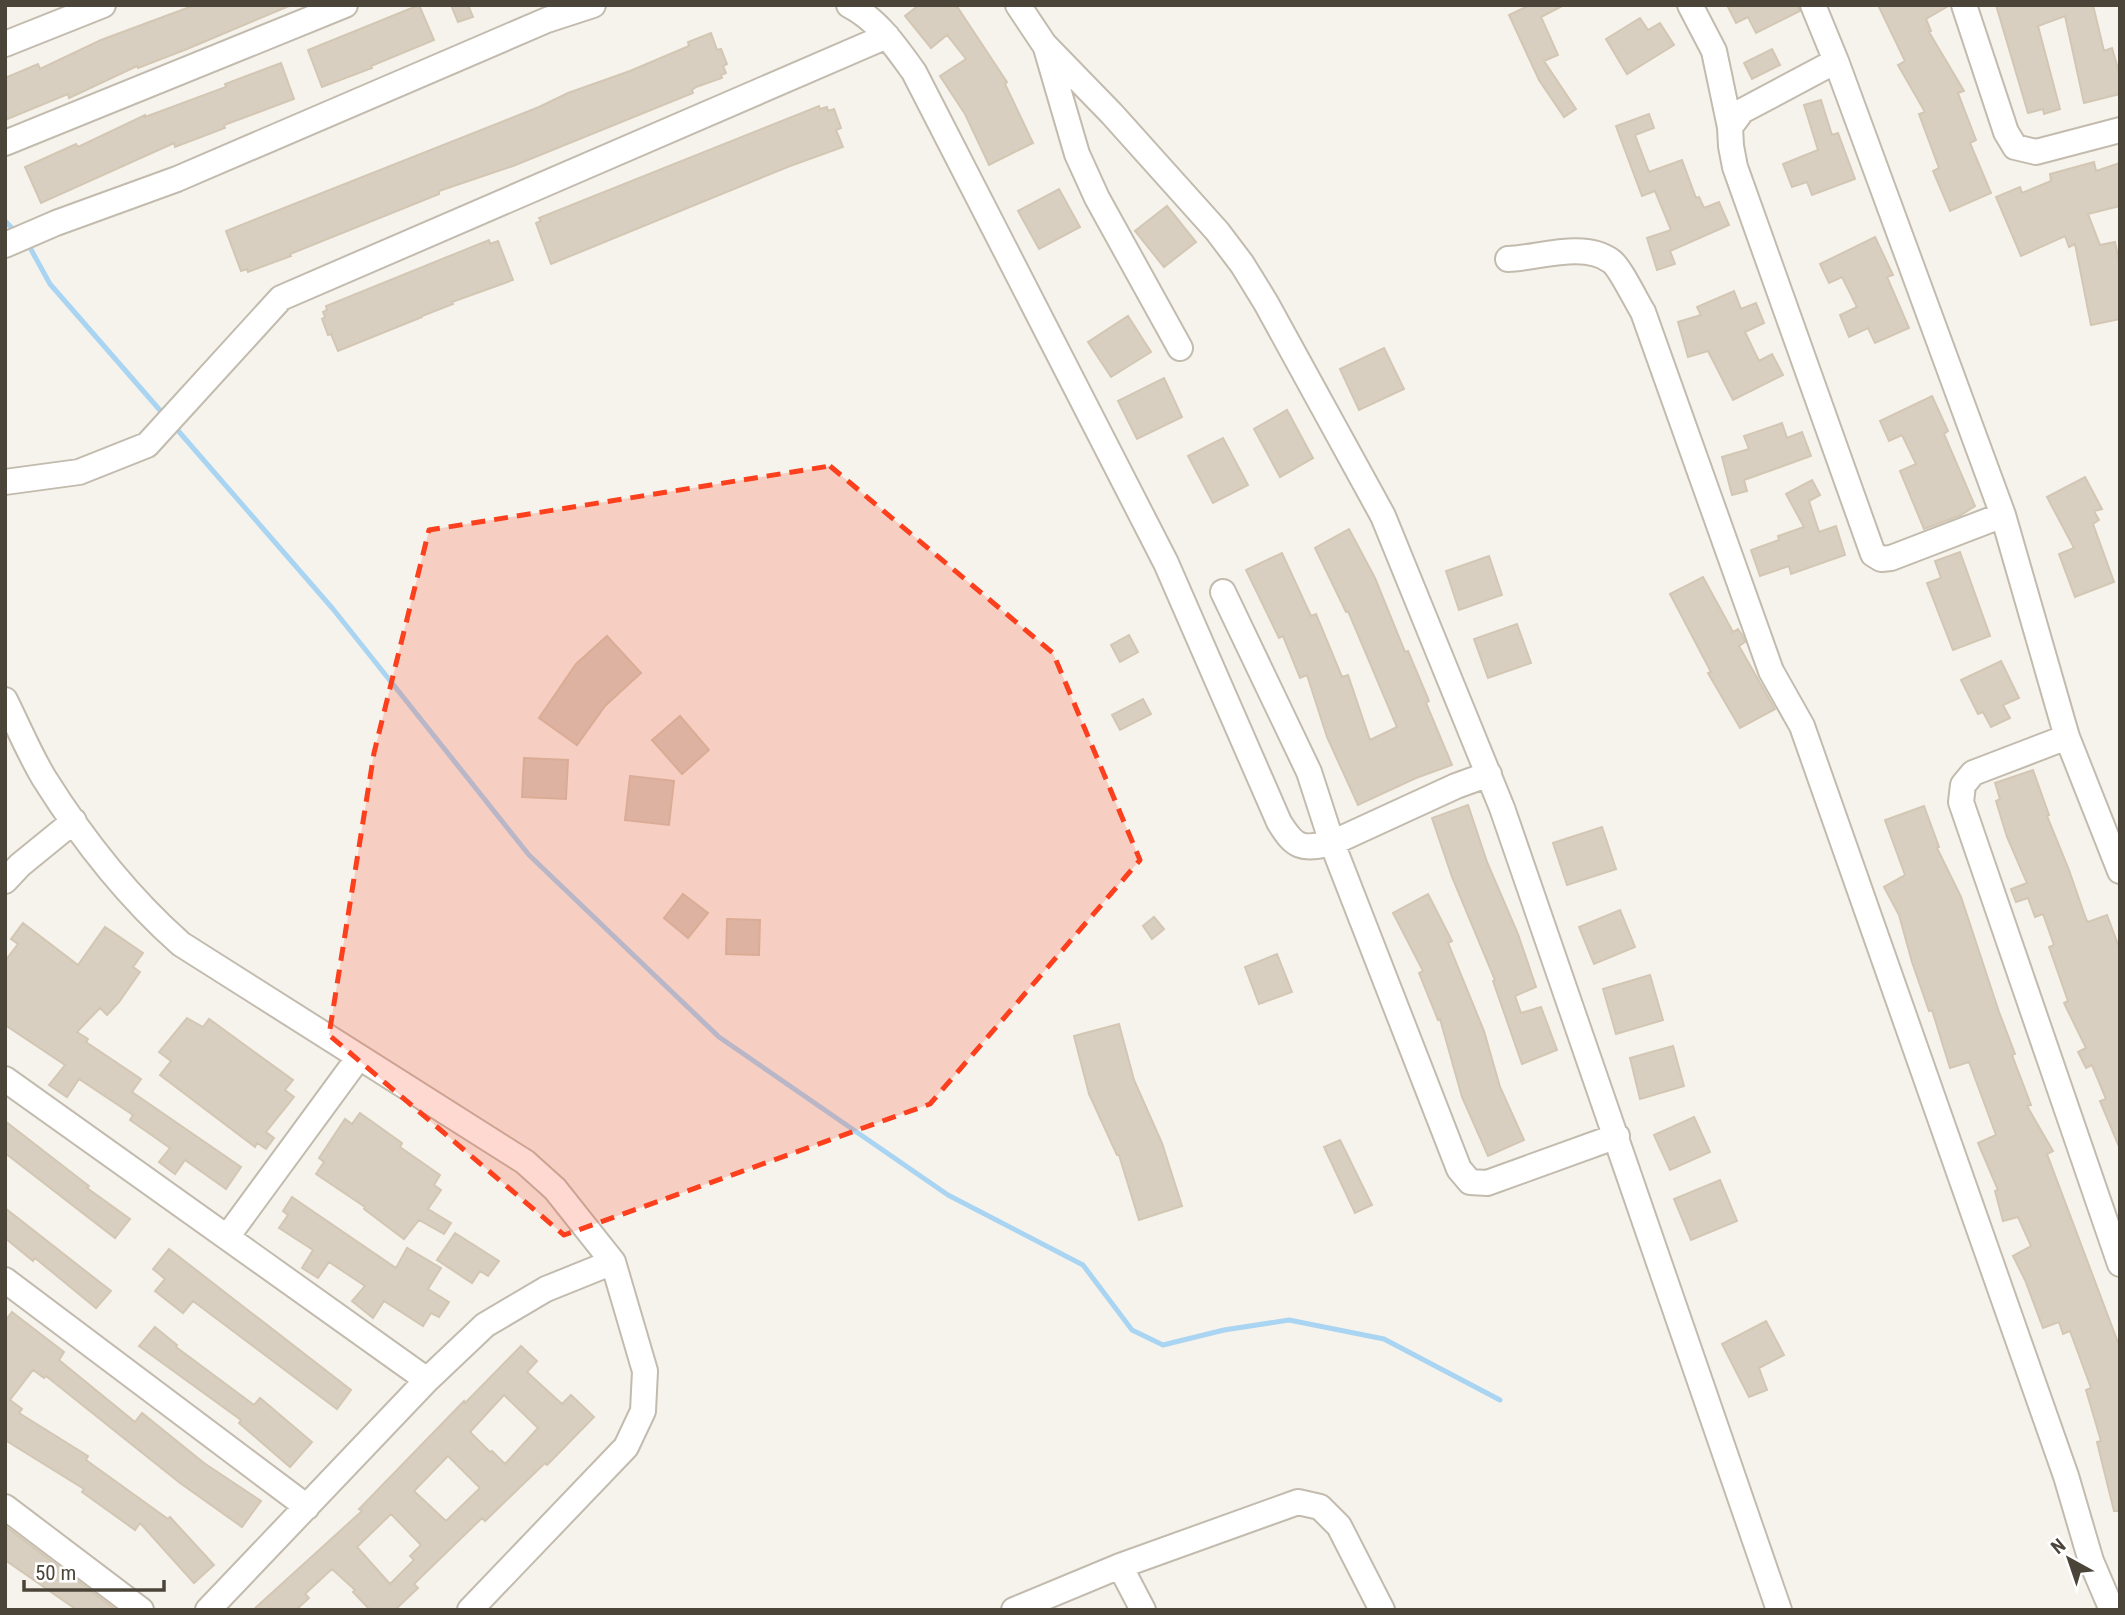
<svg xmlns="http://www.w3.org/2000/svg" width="2125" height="1615" font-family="'Roboto Condensed',sans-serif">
<rect width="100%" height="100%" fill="#f6f3ec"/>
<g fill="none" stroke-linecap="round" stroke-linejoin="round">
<path stroke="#a9d4f2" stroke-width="5" d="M 5,221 L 16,232
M 28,244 L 50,284 L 165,416
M 174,426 L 333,609 L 529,855 L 719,1037 L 948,1195 L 1083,1265 L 1132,1330 L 1163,1345 L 1224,1330 L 1289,1320 L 1384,1339 L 1500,1400"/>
</g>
<path fill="#d8cfc1" stroke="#d3c7b4" stroke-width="2" fill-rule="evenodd" d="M 195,5 L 289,6 L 187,49 L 138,68 L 137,66 L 69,98 L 68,94 L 5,120 L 5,78 L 38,64 L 40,69 L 101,40 Z
M 419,5 L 434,40 L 371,66 L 372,68 L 322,87 L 308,50 Z
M 451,5 L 468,5 L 473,17 L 458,22 Z
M 919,5 L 956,5 L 1007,82 L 1005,84 L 1033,143 L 989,165 L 965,114 L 940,76 L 966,59 L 947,35 L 931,48 L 905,16 Z
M 1530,5 L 1564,5 L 1541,17 L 1558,55 L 1544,61 L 1576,109 L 1564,117 L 1539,80 L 1509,15 Z
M 1727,5 L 1798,5 L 1800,11 L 1756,33 L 1748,17 L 1736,23 Z
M 1878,5 L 1950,5 L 1926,19 L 1931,31 L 1929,32 L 1964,91 L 1958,93 L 1976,140 L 1970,143 L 1991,193 L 1950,211 L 1933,171 L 1939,168 L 1919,114 L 1925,112 L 1898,65 L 1905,61 Z
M 1996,5 L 2093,5 L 2104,51 L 2112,48 L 2120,76 L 2120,94 L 2084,103 L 2065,16 L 2038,26 L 2060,109 L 2044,114 L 2043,109 L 2028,113 Z
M 1640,18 L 1648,30 L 1660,23 L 1674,45 L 1627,74 L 1606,39 Z
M 711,33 L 717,50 L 721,49 L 727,64 L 723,66 L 726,73 L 721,75 L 722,78 L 696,87 L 692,90 L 693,93 L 513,166 L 439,191 L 439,194 L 290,254 L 291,256 L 248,272 L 247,269 L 241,271 L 226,231 L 539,107 L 568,93 L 630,71 L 689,46 L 688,42 Z
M 1772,49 L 1780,65 L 1752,79 L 1744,63 Z
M 281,63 L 294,99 L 224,125 L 225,128 L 175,147 L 174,143 L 41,203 L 25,167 L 76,144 L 78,147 L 145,115 L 145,117 L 226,87 L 225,84 Z
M 1821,100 L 1832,135 L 1838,133 L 1855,179 L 1812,195 L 1807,182 L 1792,187 L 1783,164 L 1818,150 L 1804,105 Z
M 819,106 L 820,109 L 827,107 L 828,111 L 834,109 L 841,128 L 836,130 L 843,147 L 790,166 L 551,264 L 536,223 L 541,221 L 539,218 Z
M 1649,114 L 1654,128 L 1635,135 L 1649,172 L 1682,160 L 1696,198 L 1699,197 L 1704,208 L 1719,202 L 1729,225 L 1670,251 L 1675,264 L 1657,270 L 1647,238 L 1671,230 L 1655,191 L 1642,196 L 1616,126 Z
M 2094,162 L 2096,171 L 2120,163 L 2120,206 L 2088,214 L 2100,245 L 2115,242 L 2120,265 L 2120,319 L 2091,325 L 2075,244 L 2069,247 L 2065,236 L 2021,256 L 1996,197 L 2020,187 L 2022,193 L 2051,181 L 2050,174 Z
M 1059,189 L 1080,227 L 1039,249 L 1018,211 Z
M 1167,206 L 1196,242 L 1164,267 L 1135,231 Z
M 1875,237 L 1893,275 L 1887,277 L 1909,328 L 1875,343 L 1868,328 L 1849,337 L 1840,315 L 1857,307 L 1842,277 L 1829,283 L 1820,264 Z
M 489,240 L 490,244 L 498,241 L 513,280 L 452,302 L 453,304 L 422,316 L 422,317 L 338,351 L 331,334 L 328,335 L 322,319 L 325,317 L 323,312 L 327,310 L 326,306 Z
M 1734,291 L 1741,309 L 1756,303 L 1764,323 L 1745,332 L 1759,361 L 1772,354 L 1783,375 L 1733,400 L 1708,351 L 1688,357 L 1678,322 L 1701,315 L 1697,307 Z
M 1128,316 L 1151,352 L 1111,377 L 1088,342 Z
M 1384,348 L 1404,389 L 1359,410 L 1340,369 Z
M 1164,378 L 1182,417 L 1137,439 L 1118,401 Z
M 1932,396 L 1948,431 L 1944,434 L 1975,506 L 1961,515 L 1924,529 L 1900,471 L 1916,464 L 1902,435 L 1889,441 L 1880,421 Z
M 1287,410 L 1313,458 L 1280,477 L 1254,429 Z
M 1782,423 L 1787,438 L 1802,432 L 1811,456 L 1744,480 L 1747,491 L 1732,495 L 1722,457 L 1749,449 L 1744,436 Z
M 1223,438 L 1248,485 L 1213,503 L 1188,456 Z
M 2085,477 L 2102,509 L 2094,511 L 2099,520 L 2093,524 L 2114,582 L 2075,597 L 2059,554 L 2074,548 L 2047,497 Z
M 1812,480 L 1820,495 L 1809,501 L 1819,532 L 1836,526 L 1845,555 L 1791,574 L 1789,566 L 1760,576 L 1751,550 L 1779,540 L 1778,536 L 1804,527 L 1786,494 Z
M 1349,529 L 1375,578 L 1405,652 L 1408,651 L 1429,701 L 1426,703 L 1452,765 L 1416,778 L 1358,805 L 1327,737 L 1307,675 L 1300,678 L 1283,636 L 1279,638 L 1246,570 L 1282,553 L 1311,616 L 1316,614 L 1342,677 L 1348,675 L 1370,740 L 1397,727 L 1348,611 L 1346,612 L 1315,548 Z
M 1960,552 L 1990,636 L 1953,650 L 1927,583 L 1941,578 L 1935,561 Z
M 1489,556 L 1502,595 L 1459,610 L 1446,571 Z
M 1703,577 L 1733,632 L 1738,629 L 1742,635 L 1745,642 L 1739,646 L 1775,709 L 1740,728 L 1708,673 L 1711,672 L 1670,594 Z
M 1517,624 L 1531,663 L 1488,678 L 1474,639 Z
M 1129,635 L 1138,652 L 1120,662 L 1111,645 Z
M 607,636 L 641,673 L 605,706 L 577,745 L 539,718 L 576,664 Z
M 2001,661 L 2019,698 L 2003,705 L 2010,718 L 1991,727 L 1983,712 L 1978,714 L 1961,680 Z
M 1143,699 L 1151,714 L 1120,730 L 1112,715 Z
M 680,716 L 709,750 L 682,774 L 652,740 Z
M 524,758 L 568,760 L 566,799 L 522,797 Z
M 2033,770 L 2049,815 L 2047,816 L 2069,870 L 2086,919 L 2088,922 L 2107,915 L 2120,950 L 2120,1149 L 2100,1101 L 2106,1099 L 2092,1065 L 2086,1068 L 2078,1052 L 2086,1048 L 2064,1003 L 2068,1001 L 2049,947 L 2054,945 L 2043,914 L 2035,917 L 2028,898 L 2016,902 L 2011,889 L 2027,883 L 2007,837 L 1996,801 L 2000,799 L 1995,783 Z
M 630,776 L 674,781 L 669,825 L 625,820 Z
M 1468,805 L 1487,862 L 1518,934 L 1536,987 L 1515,996 L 1521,1013 L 1541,1007 L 1557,1050 L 1522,1064 L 1493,981 L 1495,980 L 1452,877 L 1432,818 Z
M 1924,806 L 1939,847 L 1937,848 L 1961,897 L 1999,1012 L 2015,1054 L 2012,1055 L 2031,1105 L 2027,1106 L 2053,1151 L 2047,1154 L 2120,1348 L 2120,1511 L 2114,1511 L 2097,1442 L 2101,1441 L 2086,1390 L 2091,1388 L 2070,1331 L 2063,1334 L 2059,1322 L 2043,1328 L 2025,1280 L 2013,1256 L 2031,1246 L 2018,1217 L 2003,1221 L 1995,1191 L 1998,1190 L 1978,1143 L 1996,1135 L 1969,1062 L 1950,1068 L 1932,1010 L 1929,1011 L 1912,962 L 1899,915 L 1884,887 L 1905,875 L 1885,820 Z
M 1602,827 L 1616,869 L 1567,885 L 1553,843 Z
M 683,894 L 708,913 L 688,938 L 664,918 Z
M 1428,894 L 1452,941 L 1448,943 L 1484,1031 L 1500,1087 L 1524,1140 L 1488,1156 L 1462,1097 L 1440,1019 L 1438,1020 L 1419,973 L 1423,971 L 1393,913 Z
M 1620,910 L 1635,947 L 1594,964 L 1579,927 Z
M 1154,917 L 1164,929 L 1152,939 L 1143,926 Z
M 727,919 L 760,920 L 759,955 L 726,954 Z
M 23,923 L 78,965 L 105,927 L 143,953 L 133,967 L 140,972 L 119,1002 L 107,1015 L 100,1008 L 77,1032 L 88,1039 L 86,1042 L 141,1079 L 132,1092 L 241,1167 L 226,1189 L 185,1160 L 175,1174 L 159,1162 L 170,1148 L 130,1120 L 133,1115 L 79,1079 L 67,1097 L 49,1085 L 65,1065 L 5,1025 L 5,961 L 18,944 L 11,939 Z
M 1277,954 L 1292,992 L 1259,1004 L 1245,967 Z
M 1650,975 L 1663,1020 L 1616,1034 L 1603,989 Z
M 187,1018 L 203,1027 L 209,1019 L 293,1080 L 285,1090 L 294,1097 L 266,1132 L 274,1138 L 266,1149 L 257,1143 L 255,1147 L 160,1075 L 171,1061 L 159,1052 Z
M 1119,1024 L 1134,1080 L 1162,1143 L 1182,1206 L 1139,1220 L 1119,1155 L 1117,1155 L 1089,1094 L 1074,1036 Z
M 1673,1046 L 1684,1086 L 1640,1099 L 1630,1058 Z
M 360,1113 L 402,1143 L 400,1147 L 440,1175 L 434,1185 L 441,1190 L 428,1209 L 451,1223 L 444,1234 L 419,1220 L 404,1239 L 364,1209 L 365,1207 L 316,1174 L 324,1162 L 319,1158 L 345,1119 L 352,1124 Z
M 1694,1117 L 1710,1152 L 1670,1170 L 1654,1135 Z
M 5,1121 L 89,1186 L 87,1188 L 130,1219 L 115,1238 L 5,1153 Z
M 1340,1140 L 1372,1205 L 1355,1213 L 1324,1147 Z
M 1720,1180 L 1737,1221 L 1691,1240 L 1674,1199 Z
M 292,1197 L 396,1268 L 407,1248 L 441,1268 L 428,1289 L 449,1302 L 439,1317 L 431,1313 L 423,1326 L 384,1301 L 373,1318 L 352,1301 L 365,1286 L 329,1262 L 318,1278 L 302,1268 L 313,1250 L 279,1228 L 288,1215 L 283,1211 Z
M 5,1208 L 111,1291 L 96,1308 L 35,1258 L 33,1261 L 5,1238 Z
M 455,1233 L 499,1261 L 488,1276 L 480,1271 L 472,1283 L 437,1260 Z
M 169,1249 L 351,1390 L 337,1409 L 193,1301 L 183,1313 L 155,1291 L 165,1279 L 153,1269 Z
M 12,1312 L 64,1352 L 59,1360 L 135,1422 L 142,1413 L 204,1463 L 261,1501 L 242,1527 L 180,1483 L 46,1376 L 44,1378 L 33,1370 L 10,1400 L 22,1409 L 19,1413 L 88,1456 L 86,1460 L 168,1519 L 170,1517 L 214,1565 L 194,1583 L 140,1523 L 135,1530 L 82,1492 L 84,1489 L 5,1440 L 5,1321 Z
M 1766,1321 L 1784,1355 L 1759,1368 L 1767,1390 L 1749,1397 L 1722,1344 Z
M 155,1327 L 177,1345 L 176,1347 L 254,1405 L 260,1398 L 312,1442 L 290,1467 L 239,1423 L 241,1420 L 139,1346 Z
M 521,1346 L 537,1361 L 527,1372 L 562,1404 L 571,1395 L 594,1417 L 547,1465 L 545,1463 L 485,1521 L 482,1518 L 414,1584 L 418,1588 L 395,1610 L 370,1610 L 353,1592 L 355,1590 L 332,1569 L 305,1594 L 309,1598 L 296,1610 L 253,1610 L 362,1511 L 359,1509 L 464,1401 L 465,1403 ZM 504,1395 L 538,1428 L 505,1464 L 492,1451 L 490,1452 L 470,1432 ZM 448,1456 L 480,1488 L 446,1521 L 414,1491 ZM 391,1514 L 421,1545 L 410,1556 L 414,1560 L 390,1584 L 357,1547 Z
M 5,1526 L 116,1610 L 77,1610 L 5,1560 Z"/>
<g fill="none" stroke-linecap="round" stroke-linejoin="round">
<defs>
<path id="minor" d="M 849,5 C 878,20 895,46 914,72 L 1166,563 L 1279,822 C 1295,848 1301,850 1332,843 L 1459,1169 L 1470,1182 L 1487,1183 L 1617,1136
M 1018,5 L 1044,44 L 1112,114 L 1217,231 L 1242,264 L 1266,303 L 1383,516 L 1502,808 L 1779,1610
M 1690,5 L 1714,51 L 1730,127
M 1813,5 L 1836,61 L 2003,515 L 2067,737 L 2120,871
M 1964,5 L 2006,132 L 2015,147 L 2036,152 L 2120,130
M 5,44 L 103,5
M 1046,48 L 1077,154 L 1097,198 L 1180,348
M 1836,61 L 1742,111 L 1730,127 L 1731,146 L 1735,167 L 1873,554 L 1881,559 L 1891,558 L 2003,515
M 5,143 L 345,5
M 5,245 L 56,223 L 177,179 L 547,20 L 593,5
M 1508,259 C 1538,258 1584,241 1611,261 C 1620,267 1636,301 1643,312 L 1771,671 L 1802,726 L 2066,1476 L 2091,1561 L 2112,1610
M 5,482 L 79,472 L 147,445 L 281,298 L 887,36
M 1223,592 L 1309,772 L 1332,843 L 1456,786 L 1489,774
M 5,700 C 18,726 29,753 44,778 C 81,837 129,898 181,944 L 525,1162 L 555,1189 L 613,1262 L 645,1371 L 643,1411 L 626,1447 L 470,1610
M 2067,737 L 1973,773 L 1963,785 L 1961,802 L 2120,1264
M 5,881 L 20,865 L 74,821
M 5,1079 L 427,1380
M 227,1237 L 359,1057
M 5,1280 L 307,1507
M 5,1507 L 141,1610
M 1120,1566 L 1143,1610
M 208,1610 L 427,1380 L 485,1325 L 546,1289 L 613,1262
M 1014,1610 L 1120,1566 L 1298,1502 L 1320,1507 L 1339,1526 L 1382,1610"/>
</defs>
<use href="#minor" stroke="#c2bbae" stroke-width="28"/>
<use href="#minor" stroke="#fff" stroke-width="24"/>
</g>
<path fill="#fc3f1d" fill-opacity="0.2" stroke="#fc3f1d" stroke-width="5" stroke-dasharray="14 9" stroke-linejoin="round" d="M 830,466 L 1053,653 L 1140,860 L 930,1104 L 564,1235 L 329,1035 L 374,753 L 429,530 Z"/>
<rect width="2125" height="1615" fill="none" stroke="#4b4439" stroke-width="14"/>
<g transform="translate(2069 1559) rotate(320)" stroke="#ffffff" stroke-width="5" paint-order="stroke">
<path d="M0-5L12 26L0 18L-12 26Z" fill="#4b4439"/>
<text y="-10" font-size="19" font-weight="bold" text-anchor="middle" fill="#4b4439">N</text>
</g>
<path d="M24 1580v10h140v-10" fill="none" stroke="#4b4439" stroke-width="3.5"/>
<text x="35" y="1580" font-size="21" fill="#4b4439" stroke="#ffffff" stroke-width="5" paint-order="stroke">50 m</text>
</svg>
